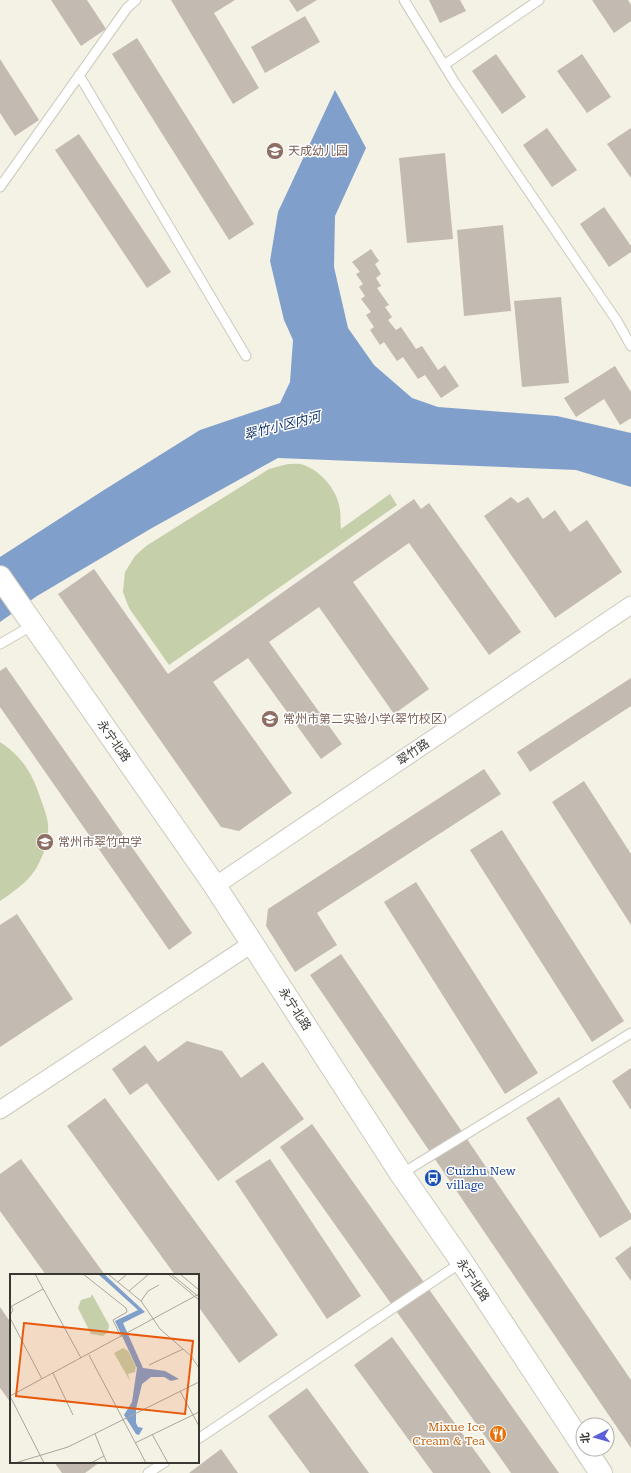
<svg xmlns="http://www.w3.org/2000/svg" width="631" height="1473" font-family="'Roboto Serif','Noto Sans SC',serif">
<rect width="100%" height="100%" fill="#f4f1e5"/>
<path fill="#c5cfaa" d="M 288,464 C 293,464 299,463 304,465 C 322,472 338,491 340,510 C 341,516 340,523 341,529 L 390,494 L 397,505 L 169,665 L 129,608 L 123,592 L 125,572 L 135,556 L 146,546 L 269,469 Z
M 0,742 C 23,757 33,775 41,800 C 44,808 47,816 48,824 C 49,837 45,852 39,863 C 32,879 15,891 0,901 Z"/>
<path fill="#819fcb" d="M 335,90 L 366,148 L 335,216 L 334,267 L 348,328 L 374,365 L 412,398 L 438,407 L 557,416 L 631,433 L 631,487 L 576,470 L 278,458 L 152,528 L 37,596 L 0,622 L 0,557 L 104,490 L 200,430 L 280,403 L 290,382 L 293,340 L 284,320 L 270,261 L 278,212 Z"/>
<path fill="#c3bab1" d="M 51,0 L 87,0 L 106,29 L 81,46 Z
M 171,0 L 235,0 L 214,13 L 259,88 L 233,104 Z
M 289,0 L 317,0 L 297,12 Z
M 429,0 L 460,0 L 466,11 L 440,23 Z
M 592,0 L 628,0 L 631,5 L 631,21 L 614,33 Z
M 305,16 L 320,42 L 265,73 L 251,47 Z
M 137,38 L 254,224 L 229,240 L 112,54 Z
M 496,54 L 526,97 L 502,114 L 472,71 Z
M 582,54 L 611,97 L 587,113 L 557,71 Z
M 0,59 L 39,120 L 15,136 L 0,113 Z
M 547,128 L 577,170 L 552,187 L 523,145 Z
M 631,128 L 631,178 L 607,144 Z
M 79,134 L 171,272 L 147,288 L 55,150 Z
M 445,153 L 453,239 L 407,243 L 399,158 Z
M 604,207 L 631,246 L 631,252 L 609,267 L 580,224 Z
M 503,225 L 511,311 L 464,316 L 457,230 Z
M 371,249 L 379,261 L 375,264 L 381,274 L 376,278 L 381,286 L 377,288 L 389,305 L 385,307 L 392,317 L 388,320 L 396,330 L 401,327 L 416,349 L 422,346 L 438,370 L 445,365 L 459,386 L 441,398 L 425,375 L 418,379 L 403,357 L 397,361 L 384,342 L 380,345 L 370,330 L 374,327 L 366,315 L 371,312 L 361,299 L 365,296 L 359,287 L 363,284 L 356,274 L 360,272 L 352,262 Z
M 561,297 L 569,383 L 522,387 L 514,301 Z
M 615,366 L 631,392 L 631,418 L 620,425 L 604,399 L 576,417 L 564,398 Z
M 511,497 L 518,503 L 528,497 L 543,519 L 555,510 L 570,532 L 587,520 L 622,572 L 555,618 L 484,516 Z
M 414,499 L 421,509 L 429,503 L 521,632 L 489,655 L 409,543 L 353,582 L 429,689 L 394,714 L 319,607 L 269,642 L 342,744 L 321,759 L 248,658 L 213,682 L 292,793 L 239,831 L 221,827 L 58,594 L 94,569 L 168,674 Z
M 6,667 L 192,933 L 169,950 L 0,707 L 0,671 Z
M 631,678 L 631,706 L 530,772 L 517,752 Z
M 484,769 L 501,794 L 317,913 L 337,945 L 295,972 L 266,926 L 268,909 Z
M 584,781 L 631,854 L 631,925 L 552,802 Z
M 502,830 L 624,1021 L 592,1042 L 470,850 Z
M 416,882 L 538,1073 L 505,1094 L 384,902 Z
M 17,914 L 73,999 L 0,1047 L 0,925 Z
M 341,954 L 631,1380 L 631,1448 L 310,975 Z
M 187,1041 L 222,1051 L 241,1078 L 263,1062 L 304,1119 L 218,1181 L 147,1083 L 130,1095 L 112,1069 L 145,1045 L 158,1062 Z
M 631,1068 L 631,1110 L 612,1081 Z
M 559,1097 L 631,1214 L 631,1219 L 600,1238 L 526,1118 Z
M 105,1098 L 278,1335 L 239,1363 L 198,1306 L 198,1275 L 175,1275 L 67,1126 Z
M 312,1124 L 559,1473 L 511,1473 L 280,1147 Z
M 21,1159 L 105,1275 L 46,1275 L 0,1211 L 0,1174 Z
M 270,1159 L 361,1296 L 327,1319 L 235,1181 Z
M 631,1246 L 631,1281 L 615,1258 Z
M 0,1307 L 11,1323 L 11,1403 L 0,1388 Z
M 392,1337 L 491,1473 L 433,1473 L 354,1365 Z
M 307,1388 L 369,1473 L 310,1473 L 268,1416 Z
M 221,1449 L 238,1473 L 189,1473 Z
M 54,1462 L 100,1462 L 85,1473 L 62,1473 Z"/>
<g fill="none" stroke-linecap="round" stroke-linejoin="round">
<defs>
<path id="lane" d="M 404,0 L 455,83 L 617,321 L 631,346
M 444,65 L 539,0
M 79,75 L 246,356
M 0,187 L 127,8 L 136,0
M 0,644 L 33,625
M 401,1174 L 631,1033
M 198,1439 L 462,1262
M 148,1473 L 165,1462"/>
<path id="street" d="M 215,886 L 631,605
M 0,1110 L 253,943"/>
<path id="secondary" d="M 0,577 L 215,886 L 401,1174 L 462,1262 L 583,1446
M 585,1449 L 601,1473"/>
</defs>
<use href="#lane" stroke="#ccc9bd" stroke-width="11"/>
<use href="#street" stroke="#ccc9bd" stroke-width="19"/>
<use href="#secondary" stroke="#ccc9bd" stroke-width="24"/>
<use href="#lane" stroke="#fff" stroke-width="9"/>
<use href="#street" stroke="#fff" stroke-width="17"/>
<use href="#secondary" stroke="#fff" stroke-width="22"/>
</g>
<defs>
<symbol id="school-disc" viewBox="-11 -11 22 22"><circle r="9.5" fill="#8d6e63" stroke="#fff"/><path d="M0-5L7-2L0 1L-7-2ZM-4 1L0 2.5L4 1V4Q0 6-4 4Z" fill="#fff"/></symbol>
<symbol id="bus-disc" viewBox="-11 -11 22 22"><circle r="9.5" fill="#1a4fb4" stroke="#fff"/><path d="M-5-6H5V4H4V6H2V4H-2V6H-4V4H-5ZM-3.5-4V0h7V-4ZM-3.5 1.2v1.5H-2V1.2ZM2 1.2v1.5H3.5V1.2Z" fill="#fff"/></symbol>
<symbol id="restaurant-disc" viewBox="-11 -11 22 22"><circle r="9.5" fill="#e8710a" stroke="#fff"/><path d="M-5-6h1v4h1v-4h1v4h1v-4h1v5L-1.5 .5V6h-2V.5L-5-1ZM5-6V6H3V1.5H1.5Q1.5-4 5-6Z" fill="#fff"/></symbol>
</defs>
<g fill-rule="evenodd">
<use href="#school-disc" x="265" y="141" width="20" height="20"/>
<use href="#school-disc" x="260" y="709" width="20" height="20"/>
<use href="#school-disc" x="35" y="832" width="20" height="20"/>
<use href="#bus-disc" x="423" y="1168" width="20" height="20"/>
<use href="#restaurant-disc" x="488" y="1424" width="20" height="20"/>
</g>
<g text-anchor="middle" stroke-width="3" stroke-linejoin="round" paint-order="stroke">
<g font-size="12" fill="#785e54" stroke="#fff" text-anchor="start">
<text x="288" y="155">天成幼儿园</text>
<text x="283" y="723">常州市第二实验小学(翠竹校区)</text>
<text x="58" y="846">常州市翠竹中学</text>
</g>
<g font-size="12" fill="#393733" stroke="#fff">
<text transform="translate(114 741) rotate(55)" y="4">永宁北路</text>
<text transform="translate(413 752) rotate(-34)" y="4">翠竹路</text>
<text transform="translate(295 1009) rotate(57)" y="4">永宁北路</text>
<text transform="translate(473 1280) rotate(56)" y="4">永宁北路</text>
</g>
<g font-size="12" fill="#164399" stroke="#fff" text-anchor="start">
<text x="446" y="1175">Cuizhu New<tspan x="446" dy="14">village</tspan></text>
</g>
<g font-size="12" fill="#c56008" stroke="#fff" text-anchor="end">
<text x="485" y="1431">Mixue Ice<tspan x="485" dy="14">Cream &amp; Tea</tspan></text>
</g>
<g font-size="13" font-style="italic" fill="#0d3369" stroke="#fff">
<text transform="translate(282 425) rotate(-14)" y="5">翠竹小区内河</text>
</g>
</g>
<g transform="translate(10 1274)">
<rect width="189" height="189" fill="#f4f1e5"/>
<path d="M 82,20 L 99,51 L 98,58 L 93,62 L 81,60 L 68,34 L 71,26 L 81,23 ZM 113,74 L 118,77 L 126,92 L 125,98 L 118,100 L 120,107 L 104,79 Z" fill="#c5cfaa"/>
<path d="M 88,0 L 94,0 L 135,38 L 113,49 L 133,94 L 155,97 L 169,105 L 161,107 L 154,103 L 141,103 L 132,110 L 126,135 L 126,149 L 128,153 L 133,154 L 129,161 L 126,160 L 114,141 L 122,128 L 127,94 L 105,47 L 128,36 Z" fill="#819fcb"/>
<path fill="none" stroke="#a9a79e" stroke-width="1" d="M 25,0 L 71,84M 73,0 L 116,34 L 117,38 L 103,46 L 111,63M 98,0 L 131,27 L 150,55 L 181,82 L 189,94M 158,0 L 189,26M 161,0 L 189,23M 170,0 L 189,16M 108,8 L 117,0M 119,17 L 139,0M 131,27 L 138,17 L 149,11M 0,30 L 3,36 L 0,41M 2,32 L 33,15M 0,44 L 32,105M 79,81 L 136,189M 139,91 L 173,75M 43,99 L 63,141M 170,117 L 189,152M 0,122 L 34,189M 0,122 L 189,20M 85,160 L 94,182M 142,160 L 158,189M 125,169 L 189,138M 5,189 L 58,173 L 189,108M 81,189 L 94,182 L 97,189"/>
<path fill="#e8590c" fill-opacity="0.15" stroke="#e8590c" stroke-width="2" d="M 14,49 L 183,67 L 175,140 L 6,122 Z"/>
<rect width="189" height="189" fill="none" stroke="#393733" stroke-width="2"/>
</g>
<g transform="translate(595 1437) rotate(264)"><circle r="19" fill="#ffffff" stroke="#b0afad"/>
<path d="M0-3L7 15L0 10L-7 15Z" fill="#5c5fd7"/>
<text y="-6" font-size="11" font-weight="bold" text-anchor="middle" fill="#393733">北</text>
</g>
</svg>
